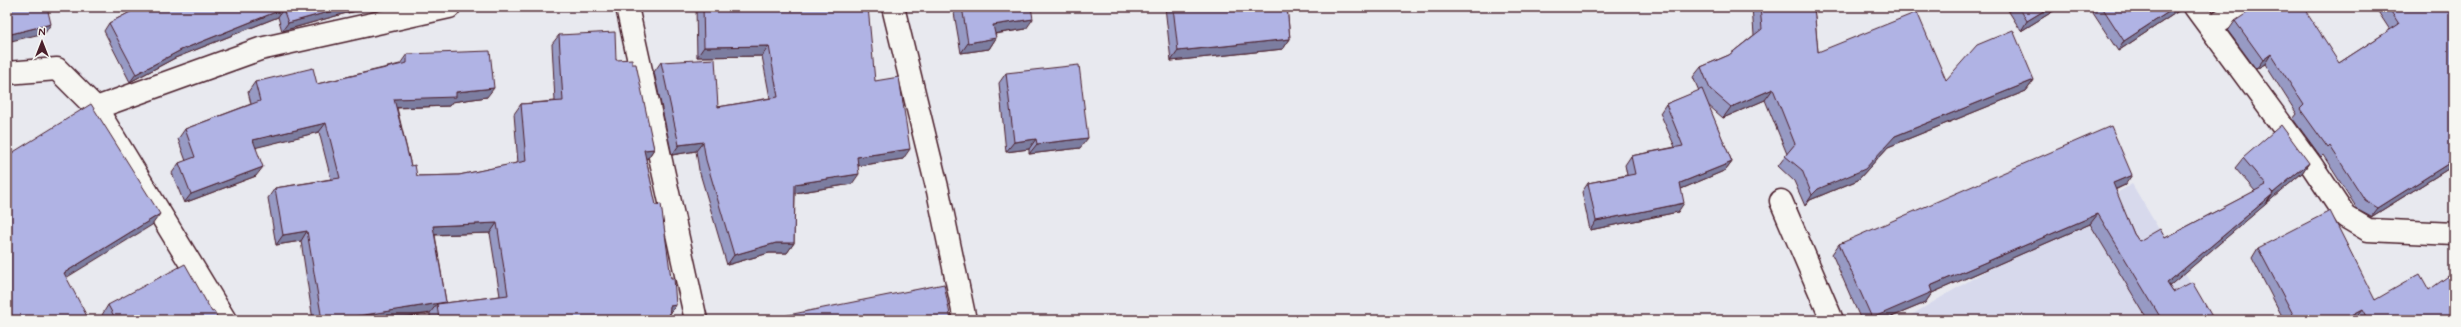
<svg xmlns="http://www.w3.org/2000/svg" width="2461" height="327" font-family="Mynerve,sans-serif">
<rect width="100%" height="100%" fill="#e8e9ef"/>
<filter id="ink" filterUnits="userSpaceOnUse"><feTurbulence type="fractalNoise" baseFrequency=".025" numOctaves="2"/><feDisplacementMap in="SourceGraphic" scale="8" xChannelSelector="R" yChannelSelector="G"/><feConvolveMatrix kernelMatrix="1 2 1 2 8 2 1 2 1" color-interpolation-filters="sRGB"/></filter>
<g filter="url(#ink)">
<path fill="#d7d9ec" d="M 2132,184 L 2213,320 L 1903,320 Z"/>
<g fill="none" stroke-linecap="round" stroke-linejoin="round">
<defs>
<path id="street" d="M 627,7 L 696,320
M 893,7 L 938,191 L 965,320
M 2195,7 L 2312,166 L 2346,217 L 2368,230 L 2454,234
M 2211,27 L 2243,7
M 7,73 L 57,69 L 96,108 L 225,320
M 96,108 L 260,49 L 449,7
M 1781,201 L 1832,320"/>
</defs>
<use href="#street" stroke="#4a1f2b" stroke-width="25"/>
<use href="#street" stroke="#f6f6f2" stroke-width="22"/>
</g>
<path fill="#979ac4" stroke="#4a1f2b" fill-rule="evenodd" d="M 140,7 L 374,7 L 343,14 L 282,31 L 278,17 L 175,58 L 130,82 L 104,31 L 109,23 Z
M 696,7 L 749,7 L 749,10 L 875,81 L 903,159 L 858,166 L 852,184 L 795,193 L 794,243 L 787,253 L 769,253 L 727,265 L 699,170 L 696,151 L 672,155 L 654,72 L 661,62 L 718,107 L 770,98 L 762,56 L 697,57 Z
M 953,7 L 1031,7 L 1026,29 L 995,34 L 996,38 L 989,49 L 961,53 Z
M 1165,7 L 1287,7 L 1290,39 L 1283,49 L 1171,61 Z
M 1752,7 L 1814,7 L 1818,52 L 1946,80 L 2034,80 L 2026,91 L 1888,147 L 1858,180 L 1810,200 L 1805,206 L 1794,181 L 1778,166 L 1787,154 L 1765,100 L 1723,118 L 1708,105 L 1732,162 L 1726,170 L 1681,189 L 1678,212 L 1590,230 L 1582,192 L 1588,183 L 1627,175 L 1625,165 L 1631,156 L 1675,147 L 1660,113 L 1666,104 L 1699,91 L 1693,77 L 1701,67 L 1729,55 L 1754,35 Z
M 2006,7 L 2060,7 L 2021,31 Z
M 2089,7 L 2183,7 L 2183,8 L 2118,51 Z
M 2211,7 L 2219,7 L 2214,10 Z
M 2375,7 L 2454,7 L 2454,182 L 2448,169 L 2371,217 L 2358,210 L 2323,155 L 2321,157 L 2293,119 L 2297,114 L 2265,64 L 2256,69 L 2228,31 L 2235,21 L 2339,63 L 2390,30 Z
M 559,35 L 616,60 L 632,64 L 654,149 L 648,158 L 646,159 L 671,278 L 676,305 L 670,314 L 669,320 L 430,320 L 430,313 L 388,320 L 313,320 L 301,241 L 276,245 L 268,198 L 275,188 L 331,179 L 319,132 L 256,147 L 256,176 L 184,203 L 172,173 L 179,163 L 186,161 L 178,139 L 185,129 L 251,104 L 248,92 L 255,82 L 317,84 L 400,64 L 407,54 L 487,97 L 452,102 L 449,106 L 397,108 L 411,166 L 417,176 L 459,175 L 518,163 L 514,114 L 521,104 L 555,101 L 552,44 ZM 490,233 L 500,296 L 445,303 L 446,302 L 435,235 Z
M 1006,73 L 1080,148 L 1029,154 L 1029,149 L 1006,152 L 999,83 Z
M 2243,158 L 2309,163 L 2302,173 L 2169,286 L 2173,292 L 2214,320 L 2148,320 L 2090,224 L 1932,293 L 1925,303 L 1884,320 L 1861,320 L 1832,254 L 1839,244 L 2125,185 L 2115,190 L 2134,234 L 2139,241 L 2165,238 L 2255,191 L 2235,168 Z
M 2258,248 L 2375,300 L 2429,290 L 2454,320 L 2357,320 L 2356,318 L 2353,320 L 2284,320 L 2252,258 Z
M 108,305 L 212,312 L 219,320 L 104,320 L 102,315 Z"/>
<path fill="#7b7da0" stroke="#4a1f2b" d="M 346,7 L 374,7 L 343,14 L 282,31 L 288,23 Z
M 2050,7 L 2060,7 L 2021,31 L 2027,21 Z
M 2176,7 L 2183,7 L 2183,8 L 2118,51 L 2124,41 Z
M 283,9 L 278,17 L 175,58 L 130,82 L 136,74 L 181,50 Z
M 1033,19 L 1026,29 L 986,35 L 993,25 Z
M 51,24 L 45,33 L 7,42 L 7,35 Z
M 996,38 L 989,49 L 961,53 L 968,43 Z
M 1290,39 L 1283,49 L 1171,61 L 1178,51 Z
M 769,46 L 762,56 L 697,57 L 704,47 Z
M 2271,54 L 2265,64 L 2256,69 L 2263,60 Z
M 2034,80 L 2026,91 L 1888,147 L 1858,180 L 1810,200 L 1805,206 L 1812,195 L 1818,189 L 1895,136 Z
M 494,88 L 487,97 L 452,102 L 449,106 L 387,108 L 394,99 Z
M 1773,89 L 1765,100 L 1723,118 L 1731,107 Z
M 326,123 L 319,132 L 246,150 L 253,140 Z
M 1088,138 L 1080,148 L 1029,154 L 1037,144 Z
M 1036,139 L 1029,149 L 1006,152 L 1014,142 Z
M 703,142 L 696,151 L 672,155 L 679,145 Z
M 654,149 L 648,158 L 637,160 L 644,150 Z
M 910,149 L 903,159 L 850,167 L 857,157 Z
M 2454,160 L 2448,169 L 2371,217 L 2378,208 Z
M 1732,162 L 1726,170 L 1674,192 L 1680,183 Z
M 2309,163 L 2302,173 L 2266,204 L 2273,193 Z
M 263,167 L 256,176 L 184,203 L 191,194 Z
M 859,174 L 852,184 L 788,194 L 795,184 Z
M 2132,175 L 2125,185 L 2105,194 L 2113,183 Z
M 2273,194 L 2266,204 L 2160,294 L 2167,283 Z
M 1684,203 L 1678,212 L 1590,230 L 1596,221 Z
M 160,214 L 152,225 L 56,284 L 64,273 Z
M 2098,214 L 2090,224 L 1932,293 L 1925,303 L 1884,320 L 1870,320 L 1872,318 L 1930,286 Z
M 497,223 L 490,233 L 426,235 L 433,226 Z
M 307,231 L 301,241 L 276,245 L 283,235 Z
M 776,243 L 794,243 L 787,253 L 769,253 L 727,265 L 734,255 Z
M 446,302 L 439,312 L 437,304 L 430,313 L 388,320 L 333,320 Z
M 676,305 L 669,315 L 670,306 Z
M 2363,309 L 2356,318 L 2353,320 L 2342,320 Z"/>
<path fill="#b0b3e4" stroke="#4a1f2b" d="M 7,7 L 47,7 L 51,24 L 7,35 Z
M 140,7 L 346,7 L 288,23 L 283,9 L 181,50 L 136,74 L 109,23 Z
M 703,7 L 749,7 L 749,10 L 768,7 L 868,7 L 875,81 L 899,77 L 910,149 L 857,157 L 859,174 L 795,184 L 794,243 L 776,243 L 734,255 L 706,160 L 703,142 L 679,145 L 661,62 L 715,59 L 718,107 L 778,97 L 769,46 L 704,47 Z
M 962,7 L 1031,7 L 1033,19 L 993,25 L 996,38 L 968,43 Z
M 1173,7 L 1287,7 L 1290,39 L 1178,51 Z
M 1760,7 L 1814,7 L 1818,52 L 1917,12 L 1946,80 L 1977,45 L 2013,30 L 2034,80 L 1895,136 L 1865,169 L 1818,189 L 1812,195 L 1802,170 L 1785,156 L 1795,144 L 1773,89 L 1731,107 L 1710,89 L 1701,67 L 1729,55 L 1762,29 Z
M 2019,7 L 2050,7 L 2027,21 Z
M 2102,7 L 2176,7 L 2124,41 Z
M 2256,7 L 2303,7 L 2339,63 L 2399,24 L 2388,7 L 2454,7 L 2454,160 L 2378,208 L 2365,200 L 2330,146 L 2328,148 L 2300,109 L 2304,105 L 2271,54 L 2263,60 L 2235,21 Z
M 615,32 L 616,60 L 632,59 L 632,64 L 636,64 L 654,149 L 644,150 L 656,205 L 661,204 L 671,278 L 674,278 L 676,305 L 670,306 L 669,320 L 439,320 L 437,304 L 508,295 L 497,223 L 433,226 L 446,302 L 333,320 L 322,320 L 307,231 L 283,235 L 275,188 L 340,178 L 326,123 L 253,140 L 263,167 L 191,194 L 179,163 L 195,157 L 185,129 L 260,101 L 255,82 L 313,68 L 317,84 L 407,63 L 407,54 L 490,51 L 494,88 L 456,92 L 456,97 L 394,99 L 411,166 L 415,165 L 417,176 L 459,175 L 526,161 L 521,104 L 563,101 L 559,35 Z
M 1079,65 L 1088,138 L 1037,144 L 1036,139 L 1014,142 L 1006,73 Z
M 1702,89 L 1732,162 L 1680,183 L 1684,203 L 1596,221 L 1588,183 L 1635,174 L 1631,156 L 1683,146 L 1666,104 Z
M 91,104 L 160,214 L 64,273 L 89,320 L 9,320 L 7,317 L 7,156 Z
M 2281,125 L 2309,163 L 2273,193 L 2270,190 L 2273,194 L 2167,283 L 2173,292 L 2192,282 L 2214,320 L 2162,320 L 2098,214 L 1930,286 L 1932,292 L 1872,318 L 1839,244 L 2111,126 L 2132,175 L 2113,183 L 2134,234 L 2139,241 L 2160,229 L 2165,238 L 2266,185 L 2243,158 Z
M 2330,211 L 2375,300 L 2420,274 L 2429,290 L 2454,272 L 2454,320 L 2369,320 L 2363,309 L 2342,320 L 2296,320 L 2258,248 Z
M 185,264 L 212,312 L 214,311 L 219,320 L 116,320 L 108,305 Z
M 944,284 L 951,320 L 763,320 Z"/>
</g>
<rect width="2461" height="327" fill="none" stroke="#f6f6f2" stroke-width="24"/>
<rect x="12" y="12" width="2437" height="303" fill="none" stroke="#4a1f2b" stroke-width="1.5" filter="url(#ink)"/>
<g transform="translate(42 42)" stroke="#f6f6f2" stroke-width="3" paint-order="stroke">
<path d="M0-3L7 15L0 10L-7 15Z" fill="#4a1f2b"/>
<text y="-6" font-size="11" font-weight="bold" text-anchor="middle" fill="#4a1f2b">N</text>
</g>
</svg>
